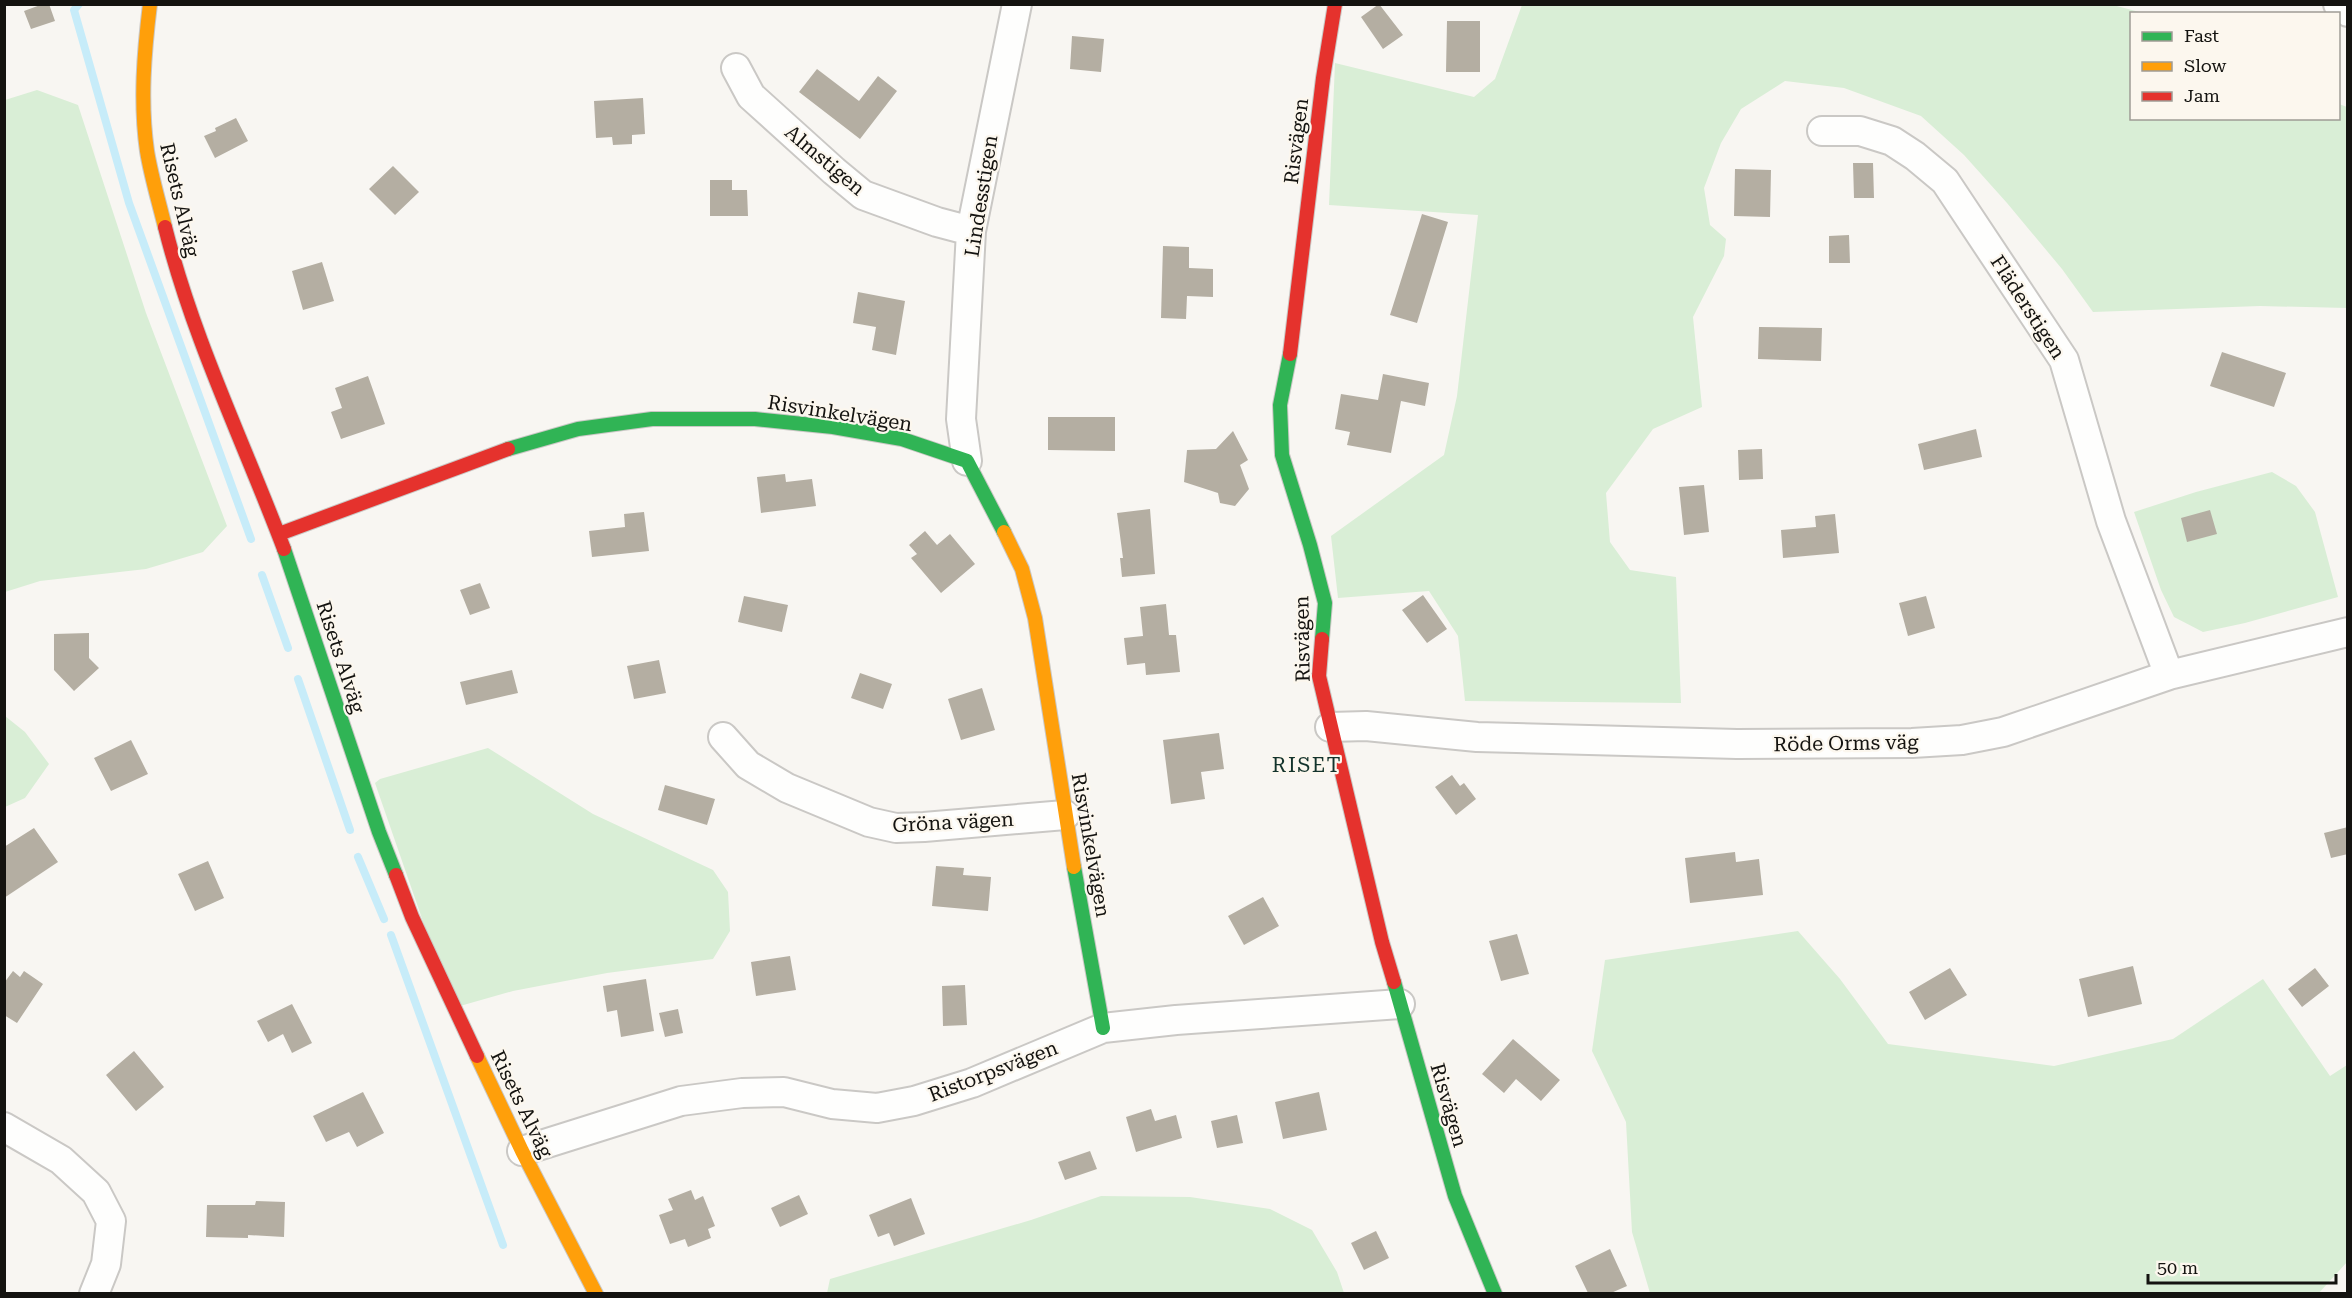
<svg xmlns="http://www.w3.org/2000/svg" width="2352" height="1298" font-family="'Roboto Serif',serif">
<rect width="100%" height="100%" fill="#f8f6f2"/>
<path fill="#d9eed6" d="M 1522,5 L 2113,5 L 2143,13 L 2132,14 L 2132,118 L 2338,118 L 2339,104 L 2347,107 L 2347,308 L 2260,306 L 2093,312 L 2062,269 L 2007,203 L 1964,155 L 1921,116 L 1844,88 L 1785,81 L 1741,109 L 1721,143 L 1704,188 L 1710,225 L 1726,239 L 1724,256 L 1693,317 L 1702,407 L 1653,429 L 1606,493 L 1610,542 L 1630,570 L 1676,577 L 1681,703 L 1465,701 L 1458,636 L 1429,591 L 1338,598 L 1331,536 L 1444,455 L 1457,396 L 1478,215 L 1329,205 L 1335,63 L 1474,97 L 1495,79 Z
M 37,90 L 78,105 L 146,313 L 227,526 L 203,552 L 146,569 L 40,581 L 5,592 L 5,100 Z
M 2272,472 L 2296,486 L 2315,512 L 2338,597 L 2245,623 L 2203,632 L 2174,617 L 2161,590 L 2134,512 L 2196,492 Z
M 5,716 L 25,732 L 49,764 L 25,798 L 5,807 Z
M 488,748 L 593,814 L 713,870 L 728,892 L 730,931 L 713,959 L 607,973 L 513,991 L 453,1008 L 375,783 L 380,779 Z
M 1798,931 L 1840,979 L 1888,1044 L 2054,1066 L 2173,1039 L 2263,979 L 2330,1076 L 2347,1065 L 2347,1262 L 2318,1294 L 1650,1293 L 1632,1232 L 1626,1122 L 1592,1051 L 1605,960 Z
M 1101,1196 L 1190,1197 L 1270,1209 L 1312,1230 L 1337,1272 L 1344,1293 L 827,1293 L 830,1279 L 1031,1220 Z"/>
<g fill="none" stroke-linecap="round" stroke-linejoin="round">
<path stroke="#c7ecf9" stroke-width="8" d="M 79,4 L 74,10 L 129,203 L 251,539
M 262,575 L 288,648
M 298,679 L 350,830
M 358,857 L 384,919
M 391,935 L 503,1245"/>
</g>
<path fill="#b4aea2" d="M 43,4 L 49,4 L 55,21 L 31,29 L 24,11 Z
M 1379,4 L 1403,35 L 1383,49 L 1361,17 Z
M 1447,21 L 1480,21 L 1480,72 L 1446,72 Z
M 1072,36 L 1104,39 L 1101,72 L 1070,69 Z
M 817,69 L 859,101 L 878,76 L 897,91 L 860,139 L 799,92 Z
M 643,98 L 645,134 L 632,135 L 632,144 L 613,145 L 612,137 L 596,138 L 594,101 Z
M 236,118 L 248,141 L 215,158 L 204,136 L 216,131 L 215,128 Z
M 1853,163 L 1873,163 L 1874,198 L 1854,198 Z
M 393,166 L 419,192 L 395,215 L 369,189 Z
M 1735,169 L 1771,170 L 1770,217 L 1734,216 Z
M 710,180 L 732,180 L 732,190 L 747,190 L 748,216 L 710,216 Z
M 1422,214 L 1448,222 L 1417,323 L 1390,315 Z
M 1849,235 L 1850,263 L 1829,263 L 1829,236 Z
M 1163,246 L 1189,247 L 1189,268 L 1213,269 L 1213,297 L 1187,296 L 1186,319 L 1161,318 Z
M 322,262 L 334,301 L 303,310 L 292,271 Z
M 858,292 L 905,301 L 896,355 L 872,350 L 876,327 L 853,323 Z
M 1759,327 L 1822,328 L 1821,361 L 1758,359 Z
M 2222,352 L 2286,373 L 2274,407 L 2210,386 Z
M 1383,374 L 1429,383 L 1425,406 L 1401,401 L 1391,453 L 1347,445 L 1350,432 L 1335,429 L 1341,394 L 1378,400 Z
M 368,376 L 385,424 L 341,439 L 331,412 L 342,408 L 335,388 Z
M 1048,417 L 1115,417 L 1115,451 L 1048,450 Z
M 1976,429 L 1982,457 L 1924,470 L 1918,444 Z
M 1233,431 L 1248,460 L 1240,465 L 1249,489 L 1235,506 L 1220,503 L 1218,493 L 1184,482 L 1187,450 L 1216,449 Z
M 1762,449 L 1763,479 L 1739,480 L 1738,450 Z
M 785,474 L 786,482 L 812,479 L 816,506 L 761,513 L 757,477 Z
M 1704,485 L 1709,532 L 1684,535 L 1679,487 Z
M 1150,509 L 1155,574 L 1122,577 L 1120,558 L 1123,558 L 1117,513 Z
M 2210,510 L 2217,534 L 2187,542 L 2181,518 Z
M 644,512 L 649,551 L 592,557 L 589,531 L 625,527 L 624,514 Z
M 1835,514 L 1839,553 L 1783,558 L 1781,530 L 1816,527 L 1815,516 Z
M 925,531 L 937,545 L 950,534 L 975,564 L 941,593 L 911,558 L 917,554 L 909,545 Z
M 480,583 L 490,608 L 470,615 L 460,590 Z
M 1423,595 L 1447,629 L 1427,643 L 1402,610 Z
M 744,596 L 788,605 L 782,632 L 738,622 Z
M 1926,596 L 1935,628 L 1908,636 L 1899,603 Z
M 1166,604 L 1169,635 L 1176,635 L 1180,672 L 1146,675 L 1145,663 L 1127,665 L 1124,638 L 1143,636 L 1140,607 Z
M 89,633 L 89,658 L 99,668 L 74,691 L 54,670 L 54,634 Z
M 659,660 L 666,693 L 634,699 L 627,666 Z
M 512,670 L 518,693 L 466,705 L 460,682 Z
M 860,673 L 892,684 L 883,709 L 851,698 Z
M 982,688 L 995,730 L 961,740 L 948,699 Z
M 1219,733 L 1224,769 L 1201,772 L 1205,799 L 1171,804 L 1163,740 Z
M 131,740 L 148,774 L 111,791 L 94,758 Z
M 1452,775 L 1460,786 L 1464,783 L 1476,799 L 1456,815 L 1435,787 Z
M 665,785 L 715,799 L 707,825 L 658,810 Z
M 2348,827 L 2348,854 L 2331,858 L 2324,833 Z
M 34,828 L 58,862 L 4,898 L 4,847 Z
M 1735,852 L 1736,862 L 1759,859 L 1763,895 L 1690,903 L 1685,858 Z
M 208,861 L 224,898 L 195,911 L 178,874 Z
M 936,866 L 964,868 L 963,875 L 991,877 L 988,911 L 932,906 Z
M 1263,897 L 1279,926 L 1244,945 L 1228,916 Z
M 1517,934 L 1529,974 L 1501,981 L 1489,941 Z
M 790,956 L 796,990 L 756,996 L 751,962 Z
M 2133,966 L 2142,1004 L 2088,1017 L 2079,979 Z
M 1950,968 L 1967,995 L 1925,1020 L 1909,992 Z
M 2315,968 L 2329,986 L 2302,1007 L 2288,989 Z
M 13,971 L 20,977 L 24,971 L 43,984 L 17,1023 L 4,1015 L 4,983 Z
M 646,979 L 654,1031 L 621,1037 L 617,1010 L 607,1012 L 603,986 Z
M 965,985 L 967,1025 L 943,1026 L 942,986 Z
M 292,1004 L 312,1043 L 292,1053 L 283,1034 L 268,1042 L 257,1021 Z
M 678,1009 L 683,1033 L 665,1037 L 659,1013 Z
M 1513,1039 L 1560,1080 L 1541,1101 L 1516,1079 L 1504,1093 L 1482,1074 Z
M 134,1051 L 164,1087 L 136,1111 L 106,1075 Z
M 363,1092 L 384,1133 L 357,1147 L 349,1132 L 326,1142 L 313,1116 Z
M 1319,1092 L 1327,1130 L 1283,1139 L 1275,1102 Z
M 1151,1109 L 1155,1121 L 1176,1115 L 1182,1138 L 1136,1152 L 1126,1117 Z
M 1237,1115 L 1243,1143 L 1217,1148 L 1211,1121 Z
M 1090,1151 L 1097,1169 L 1065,1180 L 1058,1162 Z
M 691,1190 L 695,1200 L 703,1196 L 715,1226 L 708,1229 L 711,1238 L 688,1247 L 685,1239 L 670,1244 L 659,1215 L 673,1210 L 668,1199 Z
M 799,1195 L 808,1214 L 780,1227 L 771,1208 Z
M 911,1198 L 925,1234 L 894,1246 L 889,1233 L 878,1237 L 869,1215 Z
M 256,1201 L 285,1202 L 284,1237 L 248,1235 L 248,1238 L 206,1237 L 207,1205 L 255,1205 Z
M 1376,1231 L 1389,1258 L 1364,1270 L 1351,1243 Z
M 1610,1249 L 1627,1286 L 1611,1293 L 1588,1293 L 1575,1266 Z"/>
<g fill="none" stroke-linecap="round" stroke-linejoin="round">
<defs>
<path id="street" d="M 2338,4 L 2348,12
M 736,68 L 751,96 L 834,171 L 863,195 L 937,222 L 971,231
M 1822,131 L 1860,131 L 1892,141 L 1915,156 L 1945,181 L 2064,360 L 2111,521 L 2169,675
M 967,461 L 961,419 L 971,231 L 1017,4
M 1330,727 L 1366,726 L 1477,737 L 1737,744 L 1912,743 L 1962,740 L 2003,732 L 2169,675 L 2348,632
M 723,737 L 748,765 L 787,788 L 869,822 L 896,828 L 924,827 L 1065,815
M 4,1127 L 61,1160 L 96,1192 L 111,1221 L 106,1264 L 94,1294
M 522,1151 L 681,1101 L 742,1093 L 784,1092 L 832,1104 L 877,1108 L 914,1101 L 972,1083 L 1103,1028 L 1176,1020 L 1400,1004"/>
<path id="fast" d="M 1290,354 L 1280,405 L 1282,455 L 1310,545 L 1325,603 L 1322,639
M 508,449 L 578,429 L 652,419 L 755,419 L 833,427 L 902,439 L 967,461 L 1004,532
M 284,549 L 379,832 L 396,875
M 1074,867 L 1103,1028
M 1394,982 L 1455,1196 L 1495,1294"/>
<path id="slow" d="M 150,4 C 144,53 140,102 147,151 C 151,176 159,202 165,227
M 1004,532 L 1022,569 L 1035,618 L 1074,867
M 477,1056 L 522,1151 L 596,1294"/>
<path id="jam" d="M 165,227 C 193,339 244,443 284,549
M 1290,354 L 1323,78 L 1335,4
M 279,534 L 508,449
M 1322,639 L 1319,676 L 1382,942 L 1394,982
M 396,875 L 412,917 L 477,1056"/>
</defs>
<use href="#street" stroke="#cac8c5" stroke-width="32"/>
<use href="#fast" stroke="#cac8c5" stroke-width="16"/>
<use href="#slow" stroke="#cac8c5" stroke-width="16"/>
<use href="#jam" stroke="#cac8c5" stroke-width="16"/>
<use href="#street" stroke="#fefefd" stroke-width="28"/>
<use href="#fast" stroke="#30b455" stroke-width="14"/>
<use href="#slow" stroke="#ff9f0a" stroke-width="14"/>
<use href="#jam" stroke="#e5322d" stroke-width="14"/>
</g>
<g text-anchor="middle" stroke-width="4.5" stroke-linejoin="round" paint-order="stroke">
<g font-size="20" fill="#141310" stroke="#fcf7ee">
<text transform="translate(1296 141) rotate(-83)" y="7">Risvägen</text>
<text transform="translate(825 160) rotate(40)" y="7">Almstigen</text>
<text transform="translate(981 196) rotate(-81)" y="7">Lindesstigen</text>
<text transform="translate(180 200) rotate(77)" y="7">Risets Alväg</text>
<text transform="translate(2028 307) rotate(57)" y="7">Fläderstigen</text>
<text transform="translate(840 413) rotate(9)" y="7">Risvinkelvägen</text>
<text transform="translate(1302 639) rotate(-91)" y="7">Risvägen</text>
<text transform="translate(341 657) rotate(72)" y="7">Risets Alväg</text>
<text transform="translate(1846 743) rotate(-1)" y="7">Röde Orms väg</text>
<text transform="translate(953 822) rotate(-3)" y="7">Gröna vägen</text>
<text transform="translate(1091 845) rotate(80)" y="7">Risvinkelvägen</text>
<text transform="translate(993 1071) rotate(-21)" y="7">Ristorpsvägen</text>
<text transform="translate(522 1104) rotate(64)" y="7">Risets Alväg</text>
<text transform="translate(1449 1105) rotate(74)" y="7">Risvägen</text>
</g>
<g font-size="21" letter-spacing="1.5" fill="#13332c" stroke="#fcf7ee">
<text x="1307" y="772">RISET</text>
</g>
</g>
<rect width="2352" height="1298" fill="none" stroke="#141310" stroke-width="12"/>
<rect x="2130" y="12" width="210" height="108" fill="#fcf7ee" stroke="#9f9c95" stroke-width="1.5"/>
<rect x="2142" y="32" width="30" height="9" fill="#30b455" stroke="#9f9c95" stroke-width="1.5"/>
<text x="2184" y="42" font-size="18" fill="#141310">Fast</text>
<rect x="2142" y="62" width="30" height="9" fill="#ff9f0a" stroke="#9f9c95" stroke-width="1.5"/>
<text x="2184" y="72" font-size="18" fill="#141310">Slow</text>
<rect x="2142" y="92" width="30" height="9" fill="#e5322d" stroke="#9f9c95" stroke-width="1.5"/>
<text x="2184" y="102" font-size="18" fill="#141310">Jam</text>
<path d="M2148 1274v9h188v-9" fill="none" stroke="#141310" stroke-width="3"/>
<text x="2157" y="1274" font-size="18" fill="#141310" stroke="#fcf7ee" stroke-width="4.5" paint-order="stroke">50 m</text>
</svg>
